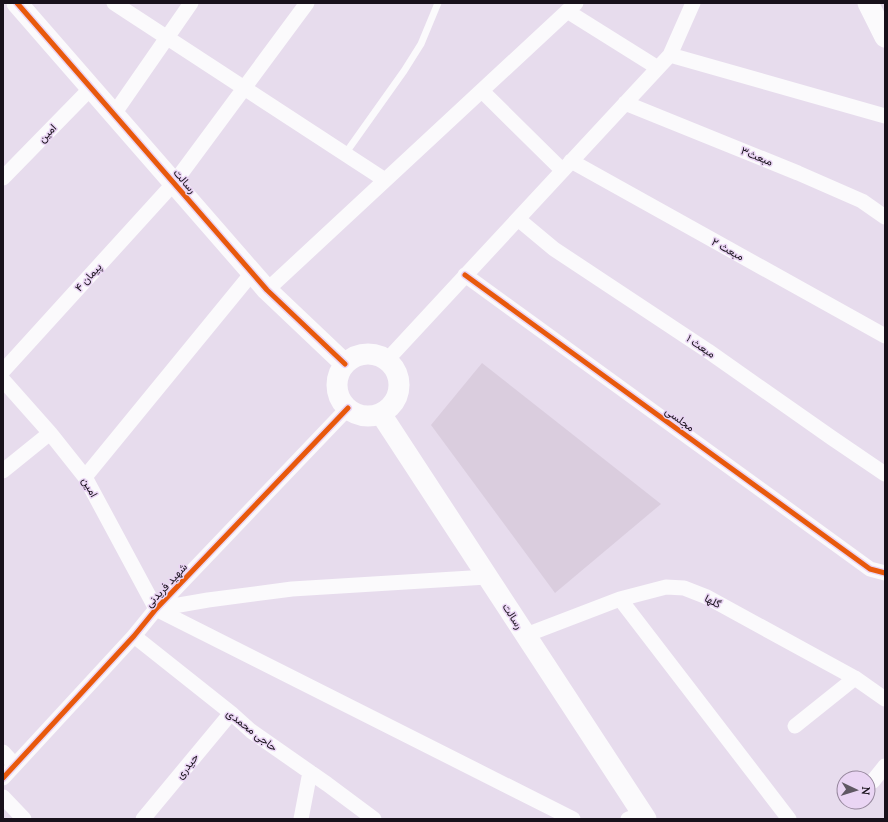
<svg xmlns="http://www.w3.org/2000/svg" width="888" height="822" font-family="Lora,Vazirmatn,serif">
<rect width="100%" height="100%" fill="#e7dced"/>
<path fill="#dacdde" d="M 482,363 L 661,504 L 555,593 L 431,425 Z"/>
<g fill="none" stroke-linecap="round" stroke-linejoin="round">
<path stroke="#fbfafc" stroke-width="7" d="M 345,154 L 404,71 L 421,44 L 438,3"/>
<path stroke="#fbfafc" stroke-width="15" d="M 114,3 L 385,180
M 567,11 L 658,68
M 670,55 L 885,116
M 482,91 L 562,170
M 625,103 L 798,173 L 862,201 L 885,217
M 114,114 L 191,3
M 571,161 L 885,336
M 3,178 L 91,88
M 518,219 L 554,249 L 708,351 L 832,438 L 885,474
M 465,275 L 870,569 L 885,573
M 267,290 L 576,3
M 387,360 L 670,55 L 693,3
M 3,371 L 174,183 L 307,3
M 3,380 L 50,433 L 85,477 L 156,609
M 3,471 L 50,433
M 85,477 L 252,273
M 620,599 L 789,819
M 156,609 L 573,819
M 156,609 L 208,600 L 292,589 L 487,577
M 526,635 L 620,599 L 666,587 L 684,588 L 707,597 L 855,678 L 885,699
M 134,636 L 231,713 L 251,731 L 327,784 L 374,819
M 795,726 L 855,678
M 3,752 L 15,765
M 3,778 L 134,636 L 156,609 L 348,408
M 873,781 L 885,766
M 3,797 L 24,819
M 143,819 L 231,713
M 301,819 L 310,772
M 628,819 L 643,814"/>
<path stroke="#fbfafc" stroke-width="21" d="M 17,3 L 267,290 L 345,364
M 868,3 L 885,37
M337 385a31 31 0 1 1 62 0a31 31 0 1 1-62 0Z
M 381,414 L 646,819"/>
<defs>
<path id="cycleway" d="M 17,3 L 267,290 L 345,364
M 465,275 L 870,569 L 885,573
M 3,778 L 134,636 L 156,609 L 348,408"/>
</defs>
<use href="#cycleway" stroke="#ead5f4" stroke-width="8"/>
<use href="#cycleway" stroke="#e8590c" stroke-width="5"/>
</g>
<g text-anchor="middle" stroke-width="3" stroke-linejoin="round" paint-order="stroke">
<g font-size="11" fill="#18111b" stroke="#ead5f4">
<text transform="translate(47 133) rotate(-46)" y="4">امین</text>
<text transform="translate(757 156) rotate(22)" y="4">مبعث۳</text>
<text transform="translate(185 181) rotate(49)" y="4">رسالت</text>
<text transform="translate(728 249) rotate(29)" y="4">مبعث ۲</text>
<text transform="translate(88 277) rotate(-48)" y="4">پیمان ۴</text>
<text transform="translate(701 346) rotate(34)" y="4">مبعث ۱</text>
<text transform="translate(680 419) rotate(36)" y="4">مجلسی</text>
<text transform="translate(90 487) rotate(61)" y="4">امین</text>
<text transform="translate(166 585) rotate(-47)" y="4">شهید فریدنی</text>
<text transform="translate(713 601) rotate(27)" y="4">گلها</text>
<text transform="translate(513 616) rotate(57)" y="4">رسالت</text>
<text transform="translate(252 730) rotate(38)" y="4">حاجی محمدی</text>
<text transform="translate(187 766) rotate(-51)" y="4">حیدری</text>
</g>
</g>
<rect width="888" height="822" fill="none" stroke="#18111b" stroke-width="8"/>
<g transform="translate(856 790) rotate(94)"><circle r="19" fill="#ead5f4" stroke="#96879d"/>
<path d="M0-3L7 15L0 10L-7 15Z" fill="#605864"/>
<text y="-6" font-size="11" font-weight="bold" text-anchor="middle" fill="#18111b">N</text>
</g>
</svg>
